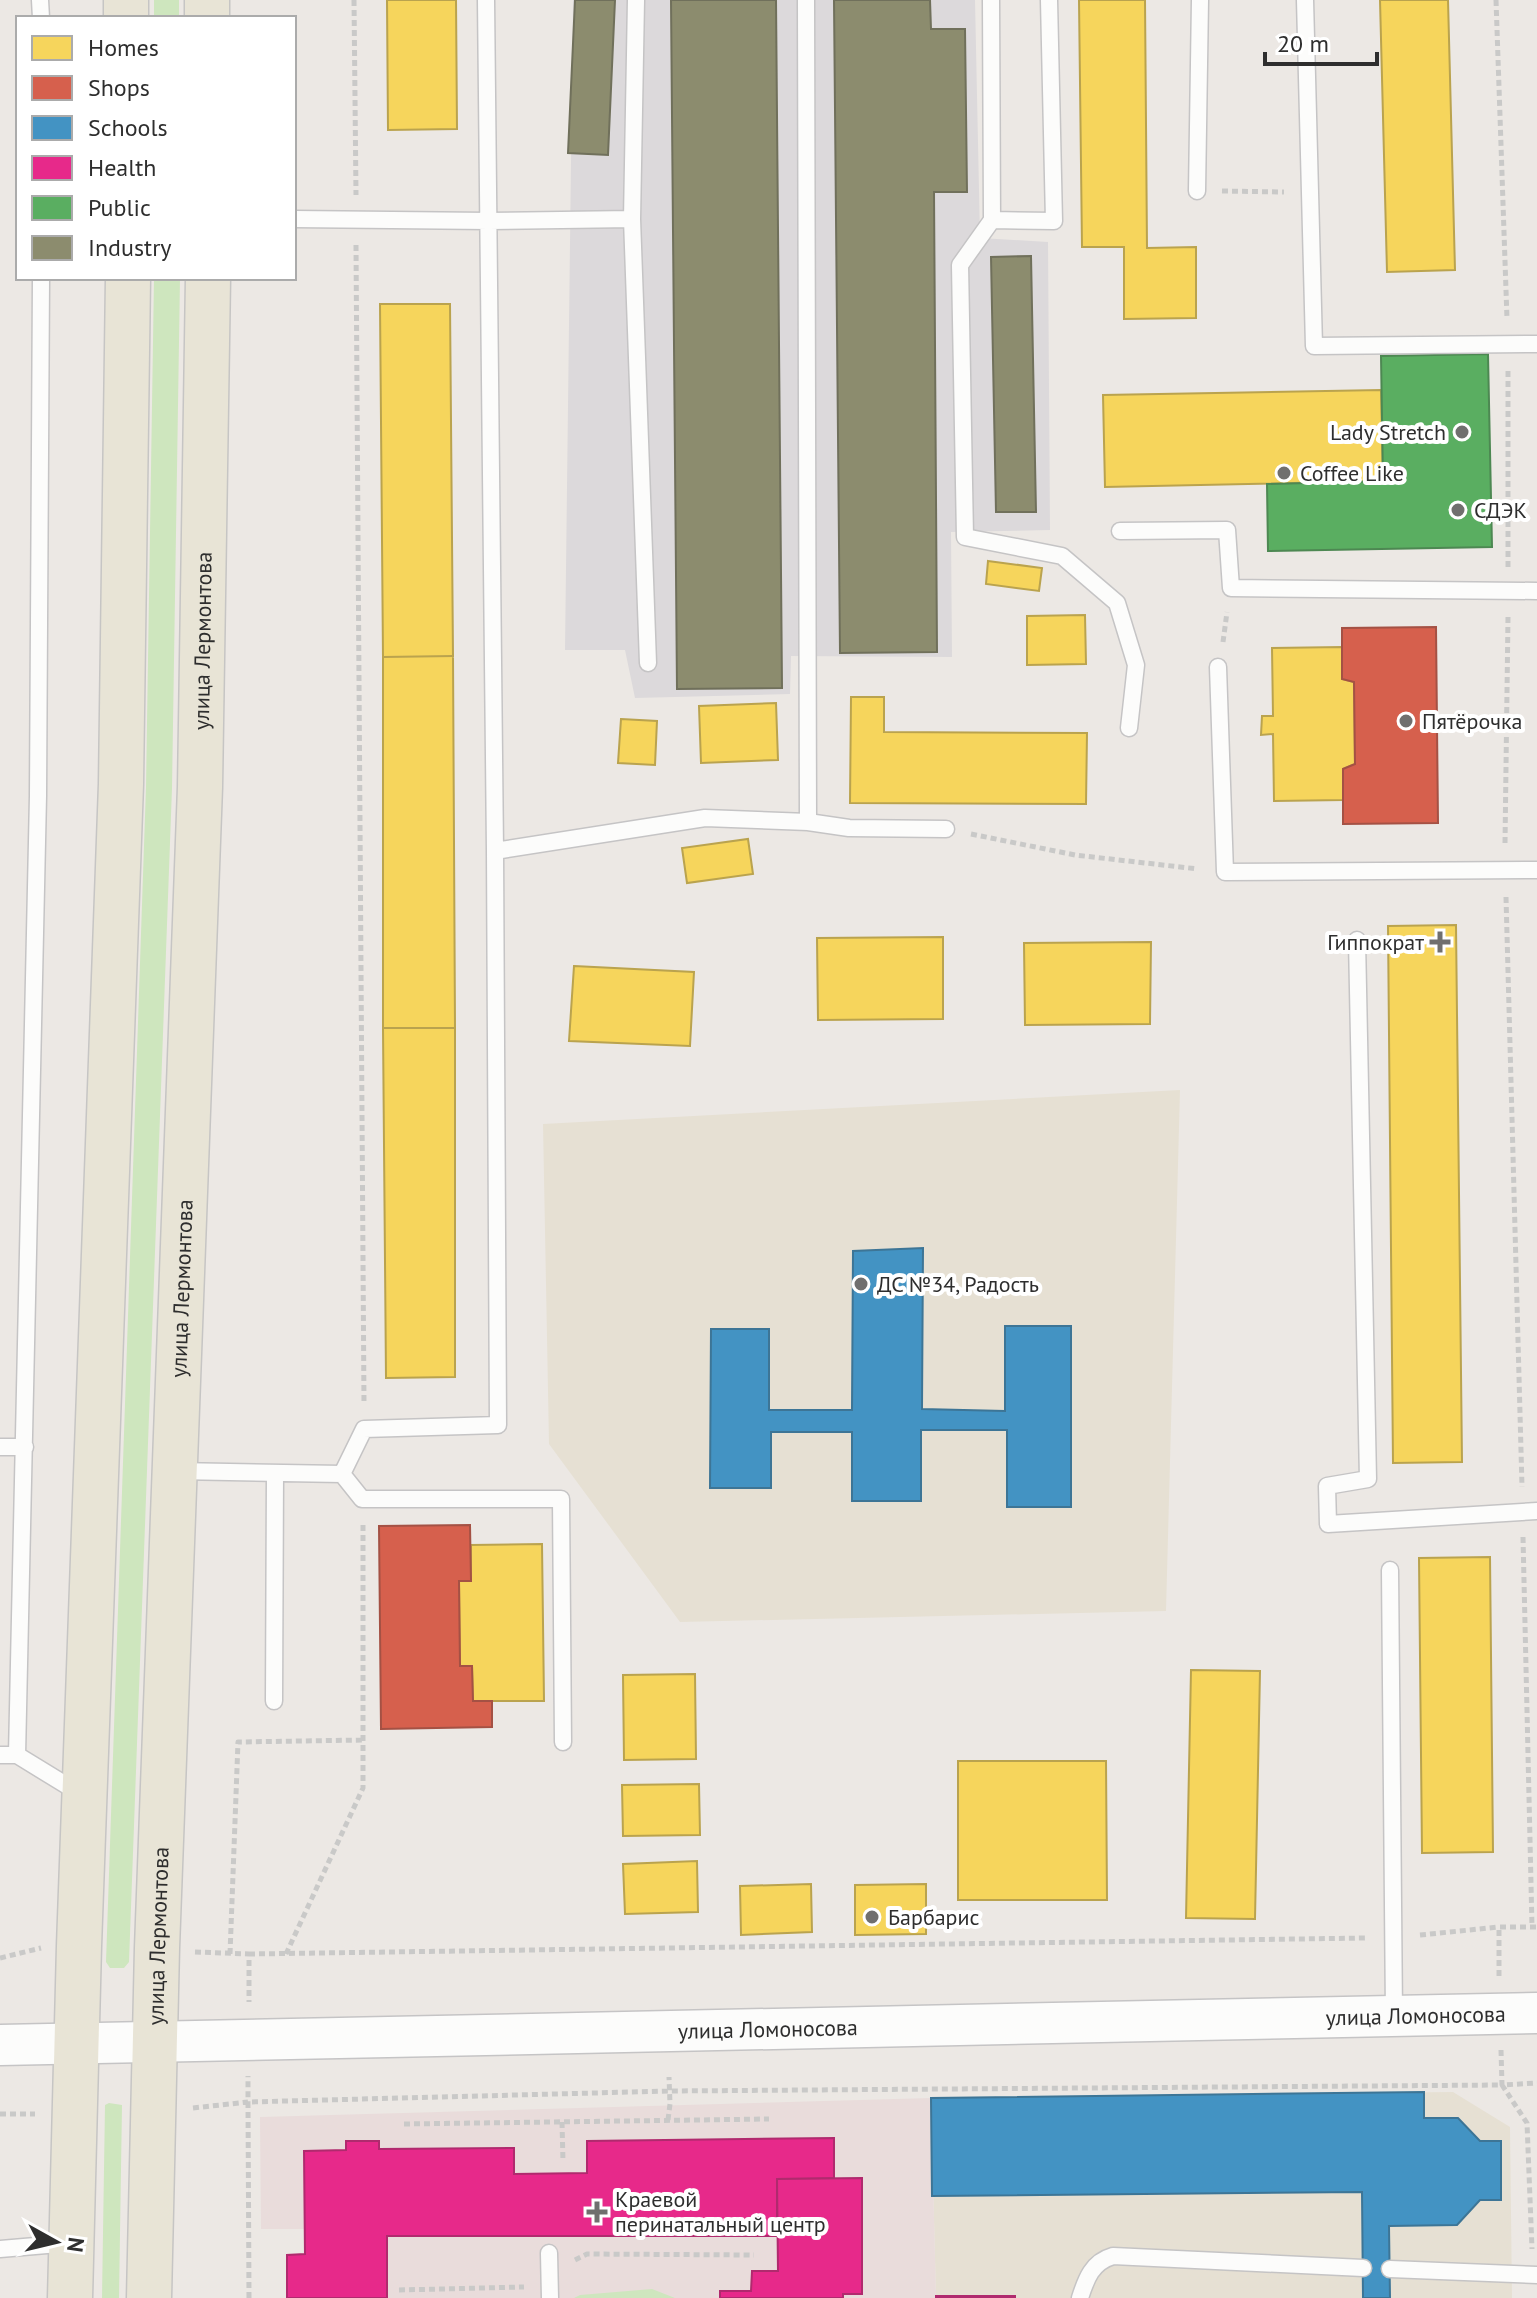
<svg xmlns="http://www.w3.org/2000/svg" width="1537" height="2298" font-family="'PT Sans',sans-serif">
<rect width="100%" height="100%" fill="#ece8e4"/>
<path fill="#dcd9db" d="M 573,0 L 975,0 L 980,238 L 1048,242 L 1050,530 L 951,532 L 952,657 L 791,656 L 790,694 L 635,698 L 625,650 L 565,650 Z"/>
<path fill="#e6e0d3" d="M 1180,1090 L 1166,1611 L 680,1622 L 549,1444 L 543,1124 Z
M 1453,2092 L 1510,2127 L 1512,2298 L 936,2298 L 931,2098 Z"/>
<path fill="#e9dcdb" d="M 931,2098 L 936,2298 L 287,2298 L 287,2255 L 305,2254 L 305,2229 L 261,2229 L 260,2117 Z"/>
<path fill="#cee6be" d="M 154,0 L 179,0 L 179,18 L 154,18 Z
M 154,278 L 180,278 L 172,788 L 129,1962 L 124,1968 L 110,1968 L 106,1962 L 146,787 Z
M 109,2103 L 122,2105 L 119,2298 L 102,2298 L 105,2105 Z
M 652,2289 L 675,2298 L 574,2298 L 580,2295 Z"/>
<path fill="#f6d55c" stroke="#baa34e" stroke-width="2" d="M 387,0 L 456,0 L 457,129 L 388,130 Z
M 1079,0 L 1145,0 L 1147,248 L 1196,247 L 1196,318 L 1124,319 L 1124,247 L 1082,247 Z
M 1380,0 L 1448,0 L 1455,270 L 1387,272 Z
M 380,304 L 450,304 L 453,656 L 383,657 Z
M 1381,390 L 1383,481 L 1105,487 L 1103,395 Z
M 988,561 L 1042,568 L 1039,591 L 986,584 Z
M 1085,615 L 1086,664 L 1027,665 L 1027,616 Z
M 1342,647 L 1342,679 L 1354,682 L 1355,764 L 1343,769 L 1343,800 L 1274,801 L 1273,734 L 1261,735 L 1262,716 L 1273,716 L 1272,648 Z
M 453,656 L 455,1028 L 383,1028 L 383,657 Z
M 851,697 L 884,697 L 884,732 L 1087,733 L 1086,804 L 850,803 Z
M 776,703 L 778,760 L 701,763 L 699,706 Z
M 621,719 L 657,721 L 655,765 L 618,763 Z
M 748,839 L 753,874 L 687,883 L 682,848 Z
M 1456,925 L 1462,1462 L 1393,1463 L 1388,926 Z
M 943,937 L 943,1019 L 818,1020 L 817,938 Z
M 1151,942 L 1150,1024 L 1025,1025 L 1024,943 Z
M 574,966 L 694,972 L 690,1046 L 569,1041 Z
M 383,1028 L 455,1028 L 455,1377 L 386,1378 Z
M 542,1544 L 544,1701 L 473,1701 L 472,1666 L 460,1666 L 459,1581 L 471,1581 L 471,1545 Z
M 1490,1557 L 1493,1852 L 1422,1853 L 1419,1558 Z
M 1191,1670 L 1260,1671 L 1255,1919 L 1186,1918 Z
M 695,1674 L 696,1759 L 624,1760 L 623,1675 Z
M 958,1761 L 1106,1761 L 1107,1900 L 958,1900 Z
M 699,1784 L 700,1835 L 623,1836 L 622,1785 Z
M 697,1861 L 698,1912 L 625,1914 L 623,1864 Z
M 811,1884 L 812,1932 L 741,1935 L 740,1886 Z
M 926,1884 L 926,1934 L 855,1935 L 855,1885 Z"/>
<path fill="#d6604d" stroke="#a45144" stroke-width="2" d="M 1436,627 L 1438,823 L 1343,824 L 1343,769 L 1355,764 L 1354,682 L 1342,679 L 1342,628 Z
M 470,1525 L 471,1581 L 459,1581 L 460,1666 L 472,1666 L 473,1701 L 492,1701 L 492,1727 L 381,1729 L 379,1526 Z"/>
<path fill="#4393c3" stroke="#3d7596" stroke-width="2" d="M 923,1248 L 922,1409 L 1005,1411 L 1005,1326 L 1071,1326 L 1071,1507 L 1007,1507 L 1007,1430 L 921,1430 L 921,1501 L 852,1501 L 852,1432 L 771,1432 L 771,1488 L 710,1488 L 711,1329 L 769,1329 L 769,1410 L 852,1410 L 853,1251 Z
M 1424,2092 L 1424,2118 L 1458,2118 L 1480,2141 L 1501,2141 L 1501,2200 L 1480,2200 L 1457,2225 L 1389,2226 L 1390,2298 L 1363,2298 L 1362,2192 L 932,2196 L 931,2098 Z"/>
<path fill="#e7298a" stroke="#b02a6e" stroke-width="2" d="M 834,2138 L 834,2178 L 777,2179 L 777,2236 L 387,2236 L 387,2298 L 287,2298 L 287,2255 L 305,2254 L 304,2151 L 346,2150 L 346,2141 L 379,2141 L 379,2149 L 514,2148 L 514,2174 L 587,2173 L 587,2141 Z
M 862,2178 L 862,2294 L 843,2294 L 843,2298 L 720,2298 L 720,2291 L 751,2291 L 752,2271 L 778,2271 L 777,2179 Z
M 936,2296 L 1015,2296 L 1015,2298 L 936,2298 Z"/>
<path fill="#5aae61" stroke="#4d8852" stroke-width="2" d="M 1488,354 L 1492,547 L 1268,551 L 1267,484 L 1383,481 L 1381,356 Z"/>
<path fill="#8c8c6e" stroke="#70705b" stroke-width="2" d="M 575,0 L 615,0 L 608,155 L 568,153 Z
M 671,0 L 776,0 L 782,688 L 677,689 Z
M 834,0 L 930,0 L 931,29 L 965,29 L 967,192 L 934,192 L 937,652 L 840,653 Z
M 1031,256 L 1036,512 L 996,512 L 991,257 Z"/>
<g fill="none" stroke-linecap="round" stroke-linejoin="round">
<defs>
<path id="service" d="M 40,0 L 41,18
M 636,0 L 632,219 L 648,663
M 806,0 L 808,822
M 991,0 L 992,220 L 1054,221 L 1049,0
M 1305,0 L 1314,346 L 1537,344
M 1197,191 L 1200,0
M 294,219 L 489,221 L 632,219
M 992,220 L 960,265 L 965,537 L 1062,556 L 1117,603 L 1136,665 L 1129,728
M 41,278 L 38,796 L 17,1755 L 79,1793
M 1120,531 L 1227,530 L 1231,588 L 1537,591
M 1218,667 L 1225,872 L 1537,870
M 495,851 L 705,818 L 808,822 L 849,828 L 946,829
M 1357,940 L 1368,1479 L 1327,1486 L 1328,1524 L 1537,1511
M 0,1447 L 25,1447
M 176,1471 L 342,1474 L 364,1429 L 498,1425 L 495,851 L 486,0
M 342,1474 L 362,1499 L 561,1499 L 563,1742
M 1390,1570 L 1394,2015
M 274,1701 L 275,1473
M 0,1755 L 17,1755
M 0,2249 L 70,2243
M 549,2253 L 550,2298
M 1390,2269 L 1537,2275
M 1080,2298 C 1086,2279 1092,2262 1113,2256 L 1363,2268"/>
<g id="tertiary">
<path id="s1" d="M 0,2045 L 1537,2013"/>
</g>
<g id="primary">
<path d="M 126,0 L 126,18"/>
<path d="M 207,0 L 207,18"/>
<path d="M 70,2298 L 79,1946 L 121,784 L 128,278"/>
<path id="s2" d="M 149,2298 L 157,1948 L 200,787 L 208,278"/>
</g>
</defs>
<use href="#service" stroke="#c5c4c5" stroke-width="19"/>
<use href="#tertiary" stroke="#c5c4c5" stroke-width="43"/>
<use href="#primary" stroke="#c6c5c4" stroke-width="47"/>
<path stroke="#c9c9c8" stroke-width="5" stroke-dasharray="6 4" stroke-linecap="butt" d="M 354,0 L 356,195
M 1496,0 L 1507,319
M 1222,191 L 1284,192
M 356,245 L 364,1403
M 1508,567 L 1508,369
M 1223,642 L 1227,612
M 971,834 L 1075,855 L 1198,869
M 1505,843 L 1508,617
M 1506,897 L 1522,1487
M 1523,1537 L 1532,1927
M 1420,1935 L 1499,1927
M 195,1952 L 249,1954 L 249,2002
M 230,1954 L 238,1742 L 364,1740
M 249,1954 L 1366,1938
M 286,1954 L 363,1788 L 363,1525
M 0,1958 L 41,1948
M 1499,1976 L 1499,1927 L 1537,1927
M 1501,2050 L 1502,2085 L 1537,2083
M 193,2108 L 248,2102 L 248,2076
M 0,2114 L 35,2114
M 668,2120 L 670,2104 L 669,2077
M 562,2122 L 563,2162
M 404,2124 L 769,2119
M 575,2260 L 587,2254 L 754,2255
M 399,2290 L 524,2287
M 249,2298 L 248,2102 L 670,2091 L 1502,2085 L 1527,2123 L 1532,2249"/>
<use href="#service" stroke="#fcfcfb" stroke-width="16"/>
<use href="#tertiary" stroke="#fcfcfb" stroke-width="40"/>
<use href="#primary" stroke="#e8e4d6" stroke-width="44"/>
</g>
<g fill="#706f6e" stroke="#fff" stroke-width="3">
<circle cx="1462" cy="432" r="8"/>
<circle cx="1284" cy="473" r="8"/>
<circle cx="1458" cy="510" r="8"/>
<circle cx="1406" cy="721" r="8"/>
<path d="M1436 930h8v8h8v8h-8v8h-8v-8h-8v-8h8z"/>
<circle cx="861" cy="1284" r="8"/>
<circle cx="872" cy="1917" r="8"/>
<path d="M593 2200h8v8h8v8h-8v8h-8v-8h-8v-8h8z"/>
</g>
<g text-anchor="middle" stroke-width="8" stroke-linejoin="round" paint-order="stroke">
<g font-size="22" fill="#2e2e2e" stroke="#fff" text-anchor="start">
<text x="1446" y="440" text-anchor="end">Lady Stretch</text>
<text x="1300" y="481">Coffee Like</text>
<text x="1474" y="518">СДЭК</text>
<text x="1422" y="729">Пятёрочка</text>
<text x="1424" y="950" text-anchor="end">Гиппократ</text>
<text x="877" y="1292">ДС №34, Радость</text>
<text x="888" y="1925">Барбарис</text>
<text x="615" y="2207">Краевой<tspan x="615" dy="25">перинатальный центр</tspan></text>
</g>
<g font-size="22" fill="#2e2e2e" stroke="#fff">
<text dy="8" stroke="none"><textPath href="#s2" startOffset="1658">улица Лермонтова</textPath></text>
<text dy="8" stroke="none"><textPath href="#s2" startOffset="1010">улица Лермонтова</textPath></text>
<text dy="8" stroke="none"><textPath href="#s2" startOffset="362">улица Лермонтова</textPath></text>
<text dy="8" stroke="none"><textPath href="#s1" startOffset="1416">улица Ломоносова</textPath></text>
<text dy="8" stroke="none"><textPath href="#s1" startOffset="768">улица Ломоносова</textPath></text>
</g>
</g>
<rect x="16" y="16" width="280" height="264" fill="#ffffff" stroke="#ababab" stroke-width="2"/>
<rect x="32" y="36" width="40" height="24" fill="#f6d55c" stroke="#ababab" stroke-width="2"/>
<text x="88" y="56" font-size="24" fill="#2e2e2e">Homes</text>
<rect x="32" y="76" width="40" height="24" fill="#d6604d" stroke="#ababab" stroke-width="2"/>
<text x="88" y="96" font-size="24" fill="#2e2e2e">Shops</text>
<rect x="32" y="116" width="40" height="24" fill="#4393c3" stroke="#ababab" stroke-width="2"/>
<text x="88" y="136" font-size="24" fill="#2e2e2e">Schools</text>
<rect x="32" y="156" width="40" height="24" fill="#e7298a" stroke="#ababab" stroke-width="2"/>
<text x="88" y="176" font-size="24" fill="#2e2e2e">Health</text>
<rect x="32" y="196" width="40" height="24" fill="#5aae61" stroke="#ababab" stroke-width="2"/>
<text x="88" y="216" font-size="24" fill="#2e2e2e">Public</text>
<rect x="32" y="236" width="40" height="24" fill="#8c8c6e" stroke="#ababab" stroke-width="2"/>
<text x="88" y="256" font-size="24" fill="#2e2e2e">Industry</text>
<g transform="translate(56 2242) rotate(98)" stroke="#ffffff" stroke-width="6" paint-order="stroke">
<path d="M0-6L14 30L0 20L-14 30Z" fill="#2e2e2e"/>
<text y="-12" font-size="22" font-weight="bold" text-anchor="middle" fill="#2e2e2e">N</text>
</g>
<path d="M1265 52v12h112v-12" fill="none" stroke="#2e2e2e" stroke-width="4"/>
<text x="1277" y="52" font-size="24" fill="#2e2e2e" stroke="#ffffff" stroke-width="6" paint-order="stroke">20 m</text>
</svg>
